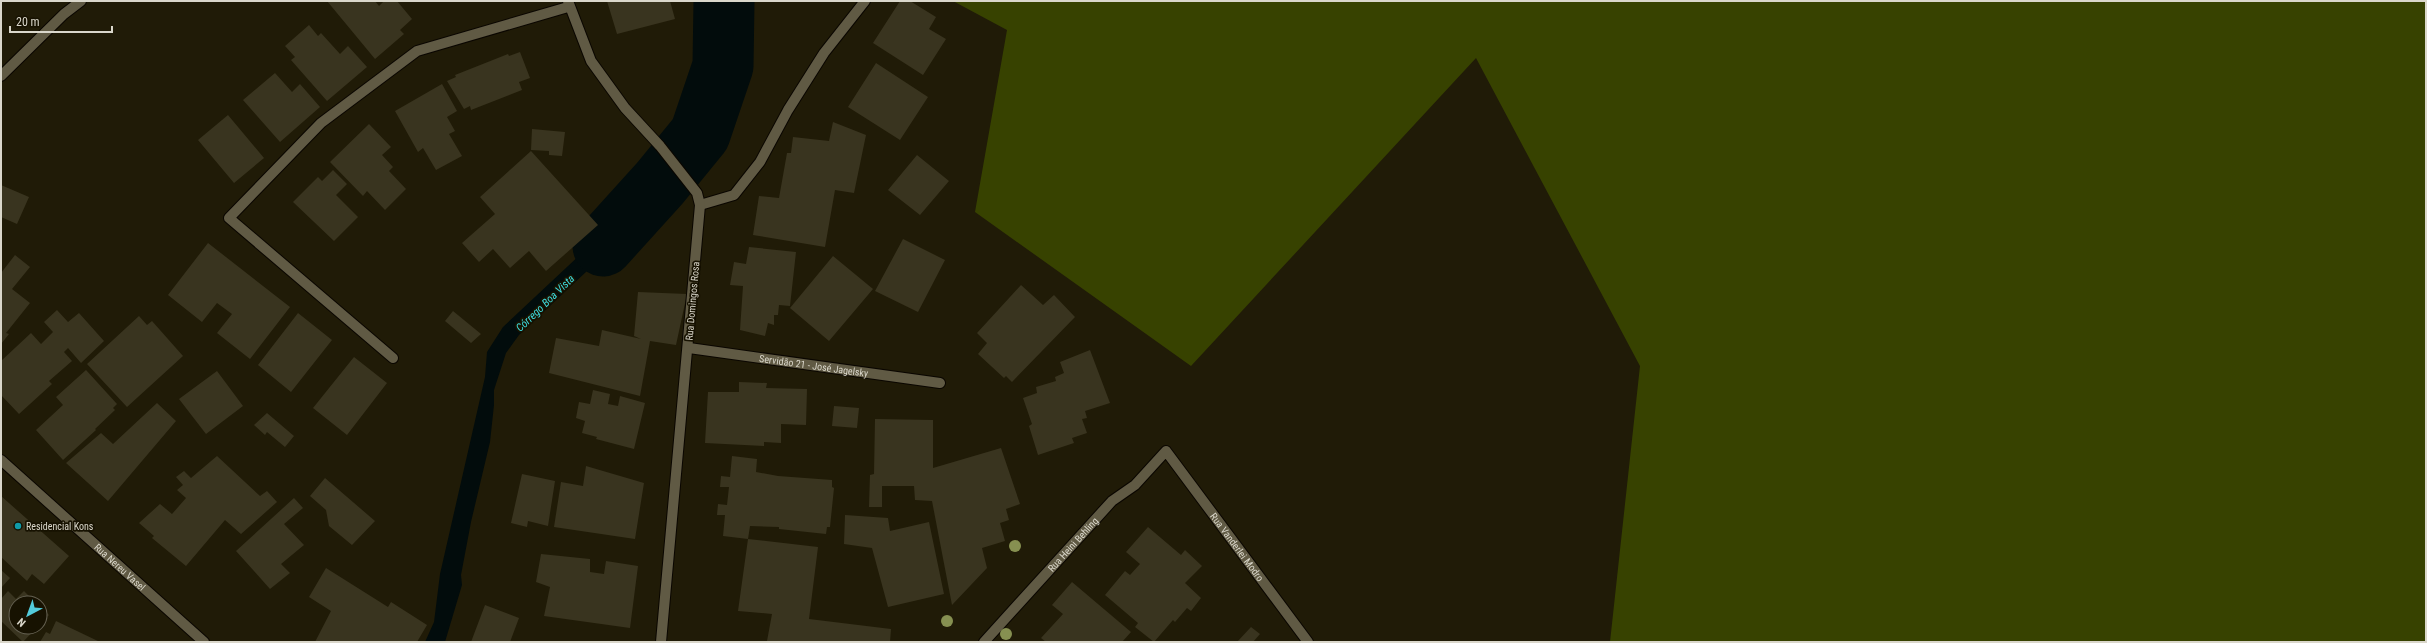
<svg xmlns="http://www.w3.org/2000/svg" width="2427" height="643" font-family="'Roboto Condensed',sans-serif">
<rect width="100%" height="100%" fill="#201b07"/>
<path fill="#374200" d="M 953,1 L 2426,1 L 2426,642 L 1610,642 L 1640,366 L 1476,58 L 1191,366 L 975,212 L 1007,30 Z"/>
<path fill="#020c0c" d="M 714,1 L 729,1 L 732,60 L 713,125 L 694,156 L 683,140 L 702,115 L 716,61 L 718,23 Z
M 656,178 L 666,191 L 638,223 L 519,335 L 506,353 L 494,390 L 494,405 L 490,442 L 471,522 L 461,575 L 462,585 L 445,642 L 425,642 L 434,622 L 440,574 L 485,377 L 487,352 L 503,327 L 599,237 Z"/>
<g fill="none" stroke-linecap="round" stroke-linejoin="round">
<path stroke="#020c0c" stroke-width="61" d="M 603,246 L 660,183 L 700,134 L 723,66 L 724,1"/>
</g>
<path fill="#39341f" d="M 327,1 L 375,1 L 379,6 L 384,1 L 397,1 L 412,19 L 400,30 L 404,34 L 375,59 Z
M 607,1 L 670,1 L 675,19 L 617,34 Z
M 900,1 L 910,1 L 936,17 L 929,29 L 946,39 L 923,75 L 873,43 Z
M 309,25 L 318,36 L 321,33 L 340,54 L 348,46 L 367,67 L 327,101 L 291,60 L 295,57 L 285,46 Z
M 520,52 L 530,78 L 519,82 L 522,90 L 471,110 L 470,106 L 464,109 L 447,81 L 456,77 L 455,75 L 508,54 L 509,56 Z
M 876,63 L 928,97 L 900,140 L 848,107 Z
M 275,73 L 292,92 L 300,84 L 320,107 L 280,142 L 243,100 Z
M 442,84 L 457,111 L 447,117 L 455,131 L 449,134 L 462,156 L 436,170 L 423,148 L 418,152 L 395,111 Z
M 228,115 L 264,158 L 234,183 L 198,140 Z
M 833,122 L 866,135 L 854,193 L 835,190 L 825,247 L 753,235 L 759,196 L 779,198 L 787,153 L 791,153 L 793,137 L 829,141 Z
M 369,124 L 391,147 L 382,155 L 393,167 L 389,171 L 406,189 L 385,210 L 367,191 L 363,196 L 330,162 Z
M 532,129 L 565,132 L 562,156 L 549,155 L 549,151 L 531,150 Z
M 531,151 L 598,225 L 546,271 L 529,251 L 510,268 L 493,249 L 479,262 L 462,243 L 495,214 L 480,197 Z
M 917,155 L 949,181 L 920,215 L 888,190 Z
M 333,170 L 347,184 L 336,195 L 358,217 L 334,241 L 293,202 L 318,177 L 322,181 Z
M 1,185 L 29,197 L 17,224 L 1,217 Z
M 903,239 L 945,260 L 918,312 L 875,291 Z
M 208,243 L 290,307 L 250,359 L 217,333 L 232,314 L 217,303 L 202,322 L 168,295 Z
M 749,247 L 796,252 L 790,306 L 779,305 L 778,315 L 774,315 L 774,325 L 768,323 L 765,336 L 740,330 L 743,286 L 730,285 L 734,262 L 746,264 Z
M 15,255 L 30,267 L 12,289 L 30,303 L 6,333 L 9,334 L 1,344 L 1,273 Z
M 833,256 L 873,289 L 829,341 L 790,308 Z
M 1021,285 L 1043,305 L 1054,295 L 1075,317 L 1012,382 L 1006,376 L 1004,378 L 978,354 L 987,343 L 977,333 Z
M 638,292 L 687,294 L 676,345 L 650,341 L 640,396 L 549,373 L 556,338 L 599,346 L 602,330 L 641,339 L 634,336 Z
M 57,310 L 68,322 L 79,313 L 104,341 L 81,363 L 68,348 L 64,352 L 72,361 L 49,381 L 52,384 L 19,414 L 1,395 L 1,361 L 31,333 L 41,344 L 53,332 L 44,322 Z
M 453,311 L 481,334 L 471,343 L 445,321 Z
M 298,313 L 332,340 L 291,392 L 258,365 Z
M 139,316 L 147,325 L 152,321 L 183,356 L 127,407 L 87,364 Z
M 1090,350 L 1110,403 L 1085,411 L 1087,418 L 1082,419 L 1087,433 L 1072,438 L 1074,443 L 1038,455 L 1029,426 L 1032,424 L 1023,398 L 1037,393 L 1036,387 L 1056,381 L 1055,377 L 1064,373 L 1060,362 Z
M 354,357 L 387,383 L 347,435 L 313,408 Z
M 86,370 L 117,404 L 113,408 L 115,410 L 95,429 L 96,430 L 63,460 L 36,430 L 63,405 L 56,397 Z
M 217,371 L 243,406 L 206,434 L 179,399 Z
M 739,382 L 767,383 L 766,388 L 807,389 L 806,425 L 781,424 L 781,443 L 764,442 L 764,446 L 705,443 L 708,392 L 739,392 Z
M 593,390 L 610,394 L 608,404 L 618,406 L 620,396 L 645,403 L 634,449 L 596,439 L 597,437 L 582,433 L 585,421 L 576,418 L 579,402 L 590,404 Z
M 157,403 L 176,421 L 108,501 L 66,463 L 101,433 L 113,444 Z
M 834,406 L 859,408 L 857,428 L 832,426 Z
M 267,413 L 294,436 L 285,447 L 267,432 L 265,435 L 254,425 Z
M 875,419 L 933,420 L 933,468 L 1001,448 L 1020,504 L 1006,509 L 1009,520 L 1000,523 L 1005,541 L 982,548 L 987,568 L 952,605 L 932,501 L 915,500 L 914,486 L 882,486 L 882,507 L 869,507 L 870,475 L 874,474 Z
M 217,456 L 260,496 L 267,491 L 277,502 L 241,534 L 225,520 L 186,566 L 152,538 L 154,536 L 139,523 L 160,504 L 172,514 L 186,498 L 177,490 L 183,485 L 176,477 L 184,471 L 191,478 Z
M 732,456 L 757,459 L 756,472 L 778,476 L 832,480 L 832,487 L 834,488 L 830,527 L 827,527 L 826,534 L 779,529 L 779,527 L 750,526 L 748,539 L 818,547 L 809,619 L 891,629 L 890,642 L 767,641 L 772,614 L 738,611 L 748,539 L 723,536 L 725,515 L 717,515 L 718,504 L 727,505 L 729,487 L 720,487 L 721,476 L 730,477 Z
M 586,466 L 644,483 L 635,539 L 554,527 L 561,482 L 583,486 Z
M 522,474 L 555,481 L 548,526 L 528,521 L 527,527 L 511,523 Z
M 325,478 L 375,521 L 352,545 L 329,526 L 326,510 L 310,496 Z
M 1,496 L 69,556 L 44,584 L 32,574 L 27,581 L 1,557 Z
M 294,498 L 303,508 L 284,524 L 304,545 L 281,564 L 290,573 L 270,589 L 236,551 Z
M 845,515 L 888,518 L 890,531 L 929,522 L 944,594 L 888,607 L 872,548 L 844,544 Z
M 1148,527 L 1181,555 L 1185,550 L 1202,566 L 1185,583 L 1201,598 L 1191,611 L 1187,608 L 1175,622 L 1173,620 L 1154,642 L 1135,627 L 1138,623 L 1105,595 L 1125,571 L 1130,575 L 1140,564 L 1126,552 Z
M 541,554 L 590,559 L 590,572 L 604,574 L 606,561 L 638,566 L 630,628 L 544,616 L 550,587 L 536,582 Z
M 326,568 L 388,607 L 391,602 L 427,625 L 417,642 L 315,642 L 331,611 L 309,597 Z
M 1,570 L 10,578 L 1,588 Z
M 1072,582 L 1131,632 L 1122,642 L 1046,642 L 1041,638 L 1063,614 L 1052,605 Z
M 8,591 L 16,599 L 24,591 L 36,603 L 16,603 L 16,627 L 37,627 L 23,642 L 1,621 L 1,599 Z
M 485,605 L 519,618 L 510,642 L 471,642 Z
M 40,606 L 49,615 L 40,624 Z
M 56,621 L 100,642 L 40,642 L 46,632 L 50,634 Z
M 1251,627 L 1260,634 L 1253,642 L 1237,642 Z"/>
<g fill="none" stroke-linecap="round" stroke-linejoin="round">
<defs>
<path id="lane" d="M 1,76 L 64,14 L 81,1
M 700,205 L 734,195 L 760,162 L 788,110 L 824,53 L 865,1
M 393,358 L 229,218 L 321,123 L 417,51 L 568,7"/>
<g id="street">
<path d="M 568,1 L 591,61 L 625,108 L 660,146 L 697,193 L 700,205 L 661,642"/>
<path id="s1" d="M 689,348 L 940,383"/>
<path id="s2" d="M 1,460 L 204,642"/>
<path id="s3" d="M 984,642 L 1112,501 L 1135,485 L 1166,451 L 1308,642"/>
</g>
</defs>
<use href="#lane" stroke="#0a0600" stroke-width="12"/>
<use href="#street" stroke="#0a0600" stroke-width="12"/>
<use href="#lane" stroke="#605a44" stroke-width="10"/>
<use href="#street" stroke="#605a44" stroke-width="10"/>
</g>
<g fill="#869051">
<circle cx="1015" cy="546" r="6"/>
<circle cx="947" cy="621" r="6"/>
<circle cx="1006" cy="634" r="6"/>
</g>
<circle fill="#0f9aa8" stroke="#171201" stroke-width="1.5" cx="18" cy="526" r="4"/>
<g text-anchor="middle" stroke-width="3.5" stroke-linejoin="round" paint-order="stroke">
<g font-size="10" fill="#dad7cb" stroke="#171201">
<text transform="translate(692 301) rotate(-85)" y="4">Rua Domingos Rosa</text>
<text dy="4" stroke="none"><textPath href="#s1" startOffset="126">Servidão 21 - José Jagelsky</textPath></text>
<text dy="4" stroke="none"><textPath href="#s3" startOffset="132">Rua Heini Behling</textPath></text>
<text dy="4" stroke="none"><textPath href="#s3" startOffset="384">Rua Vanderlei Modro</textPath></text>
<text dy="4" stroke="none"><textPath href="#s2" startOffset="160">Rua Nereu Vasel</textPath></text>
</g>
<g font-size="10" fill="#dad7cb" stroke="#171201" text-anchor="start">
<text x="26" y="530">Residencial Kons</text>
</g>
<g font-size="11" font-style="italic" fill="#3ddcde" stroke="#171201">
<text transform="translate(545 303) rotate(-44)" y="4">Córrego Boa Vista</text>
</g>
</g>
<rect width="2427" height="643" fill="none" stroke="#dad7cb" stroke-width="4"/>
<g transform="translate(28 615) rotate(221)"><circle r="19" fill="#171201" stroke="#656152"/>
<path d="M0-3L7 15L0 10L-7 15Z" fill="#53cbdb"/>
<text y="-6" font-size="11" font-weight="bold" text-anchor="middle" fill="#dad7cb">N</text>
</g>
<path d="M10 26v6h102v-6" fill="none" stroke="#dad7cb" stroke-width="2"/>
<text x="16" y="26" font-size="12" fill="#dad7cb" stroke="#171201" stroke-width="3" paint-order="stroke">20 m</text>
</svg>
